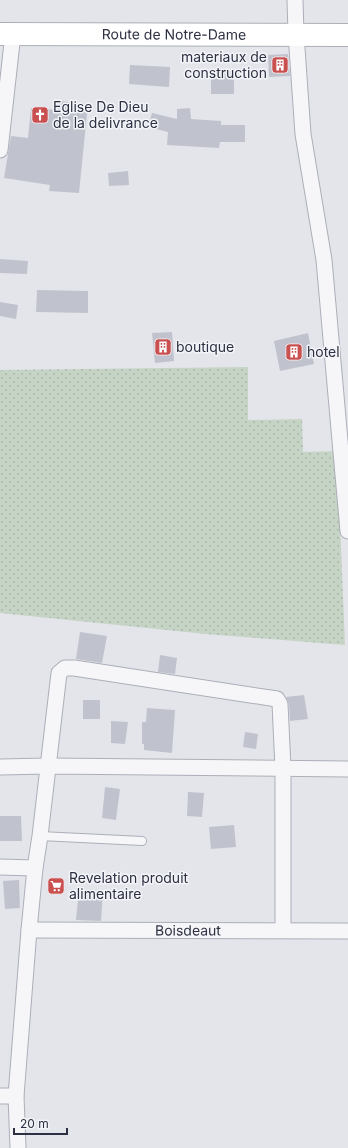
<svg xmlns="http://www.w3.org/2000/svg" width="348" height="1148" font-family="Inter,sans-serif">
<defs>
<pattern id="park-dots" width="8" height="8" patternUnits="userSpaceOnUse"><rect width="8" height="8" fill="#c6d4c5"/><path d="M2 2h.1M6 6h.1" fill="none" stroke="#aab6aa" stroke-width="1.8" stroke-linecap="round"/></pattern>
</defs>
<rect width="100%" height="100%" fill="#e3e5eb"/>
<path fill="url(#park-dots)" d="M 248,367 L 248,420 L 302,419 L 303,452 L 337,451 L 345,645 L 206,634 L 0,613 L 0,370 Z"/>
<path fill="#c0c3cd" d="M 288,54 L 290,76 L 269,77 L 268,55 Z
M 130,65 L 170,67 L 169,87 L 129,84 Z
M 211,70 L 234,71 L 234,94 L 211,94 Z
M 59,101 L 88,104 L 79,193 L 49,191 L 50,185 L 4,178 L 11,136 L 28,138 L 31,108 L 58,110 Z
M 190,108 L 191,119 L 221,121 L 221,125 L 245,125 L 245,142 L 220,142 L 219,148 L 167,145 L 168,132 L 148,127 L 152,113 L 177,119 L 177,109 Z
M 128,171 L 129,185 L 109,186 L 108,173 Z
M 0,259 L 28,261 L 27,274 L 0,273 Z
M 37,290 L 88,291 L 88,313 L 36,312 Z
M 0,302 L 18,305 L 16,319 L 0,316 Z
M 172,332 L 174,361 L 155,363 L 152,333 Z
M 308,333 L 314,364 L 280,371 L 274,341 Z
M 80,632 L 107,636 L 102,663 L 76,659 Z
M 160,655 L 177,658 L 175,674 L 158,672 Z
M 304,695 L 308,719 L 290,721 L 289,704 L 286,697 Z
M 83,700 L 100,700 L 100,719 L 83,719 Z
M 147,708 L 175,710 L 172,753 L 144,750 L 144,744 L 142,744 L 142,722 L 146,722 Z
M 111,721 L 128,722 L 125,744 L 111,743 Z
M 245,732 L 258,734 L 256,749 L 243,747 Z
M 105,787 L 120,789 L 116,820 L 102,818 Z
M 188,792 L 204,793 L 202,817 L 187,816 Z
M 0,816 L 21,816 L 22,841 L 0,841 Z
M 234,825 L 236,847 L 211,849 L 209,827 Z
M 19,880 L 20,908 L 5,909 L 3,881 Z
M 79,889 L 103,891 L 101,921 L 76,920 Z"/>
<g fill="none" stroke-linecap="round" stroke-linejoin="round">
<defs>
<path id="lane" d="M 40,836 L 142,841"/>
<g id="street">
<path d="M 295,0 L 296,34 L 303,134 L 324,260 L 348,531"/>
<path d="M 0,150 L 13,34"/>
<path d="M 0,767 L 48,766 L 348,769"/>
<path d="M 0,867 L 35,868"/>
<path id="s1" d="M 29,930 L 348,931"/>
<path d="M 0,1096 L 16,1096"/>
<path d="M 18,1148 L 16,1096 L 29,930 L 35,868 L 40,836 L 59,673 L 65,668 L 74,668 L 277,699 L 280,704 L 283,768 L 283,930"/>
</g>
<g id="secondary">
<path id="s2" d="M 0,34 L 348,35"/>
</g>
</defs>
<use href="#lane" stroke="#acafb8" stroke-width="10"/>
<use href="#street" stroke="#acafb8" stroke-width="17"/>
<use href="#secondary" stroke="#acafb8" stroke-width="24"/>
<use href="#lane" stroke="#f6f6f9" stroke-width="8"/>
<use href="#street" stroke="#f6f6f9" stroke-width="15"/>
<use href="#secondary" stroke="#fff" stroke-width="22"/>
</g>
<defs>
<symbol id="building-square" viewBox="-11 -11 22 22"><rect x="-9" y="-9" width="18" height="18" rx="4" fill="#c9504f" stroke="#f3f4f8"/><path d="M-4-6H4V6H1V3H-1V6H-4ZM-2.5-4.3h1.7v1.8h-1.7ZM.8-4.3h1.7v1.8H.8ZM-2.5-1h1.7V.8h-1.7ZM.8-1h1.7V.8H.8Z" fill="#fff"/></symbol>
<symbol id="church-square" viewBox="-11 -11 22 22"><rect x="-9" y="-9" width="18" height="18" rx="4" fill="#c9504f" stroke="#f3f4f8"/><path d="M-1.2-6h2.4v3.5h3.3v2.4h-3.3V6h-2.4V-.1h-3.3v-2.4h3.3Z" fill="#fff"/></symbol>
<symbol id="supermarket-square" viewBox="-11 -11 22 22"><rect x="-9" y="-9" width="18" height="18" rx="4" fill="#c9504f" stroke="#f3f4f8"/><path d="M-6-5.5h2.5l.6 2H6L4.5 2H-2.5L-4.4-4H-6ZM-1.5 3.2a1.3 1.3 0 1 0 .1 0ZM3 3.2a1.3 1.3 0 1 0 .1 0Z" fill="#fff"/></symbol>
</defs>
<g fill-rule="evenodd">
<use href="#building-square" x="270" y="55" width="20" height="20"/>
<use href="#church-square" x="30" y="105" width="20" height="20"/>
<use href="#building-square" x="153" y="337" width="20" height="20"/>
<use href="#building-square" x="284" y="342" width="20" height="20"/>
<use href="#supermarket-square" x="46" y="876" width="20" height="20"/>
</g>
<g text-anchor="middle" stroke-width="3" stroke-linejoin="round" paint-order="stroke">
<g font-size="14" fill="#2c3042" stroke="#f3f4f8">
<text dy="5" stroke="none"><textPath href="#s2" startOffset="174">Route de Notre-Dame</textPath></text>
<text dy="5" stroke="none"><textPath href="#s1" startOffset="159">Boisdeaut</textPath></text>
</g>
<g font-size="14" fill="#2c3042" stroke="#f3f4f8" text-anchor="start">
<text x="267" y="62" text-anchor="end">materiaux de<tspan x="267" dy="16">construction</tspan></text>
<text x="53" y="112">Eglise De Dieu<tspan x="53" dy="16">de la delivrance</tspan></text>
<text x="176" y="352">boutique</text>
<text x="307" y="357">hotel</text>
<text x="69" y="883">Revelation produit<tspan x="69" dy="16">alimentaire</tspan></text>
</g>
</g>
<path d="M14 1128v6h53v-6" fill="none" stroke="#2c3042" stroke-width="2"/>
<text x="20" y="1128" font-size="12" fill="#2c3042" stroke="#f3f4f8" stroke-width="3" paint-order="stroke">20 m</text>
</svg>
